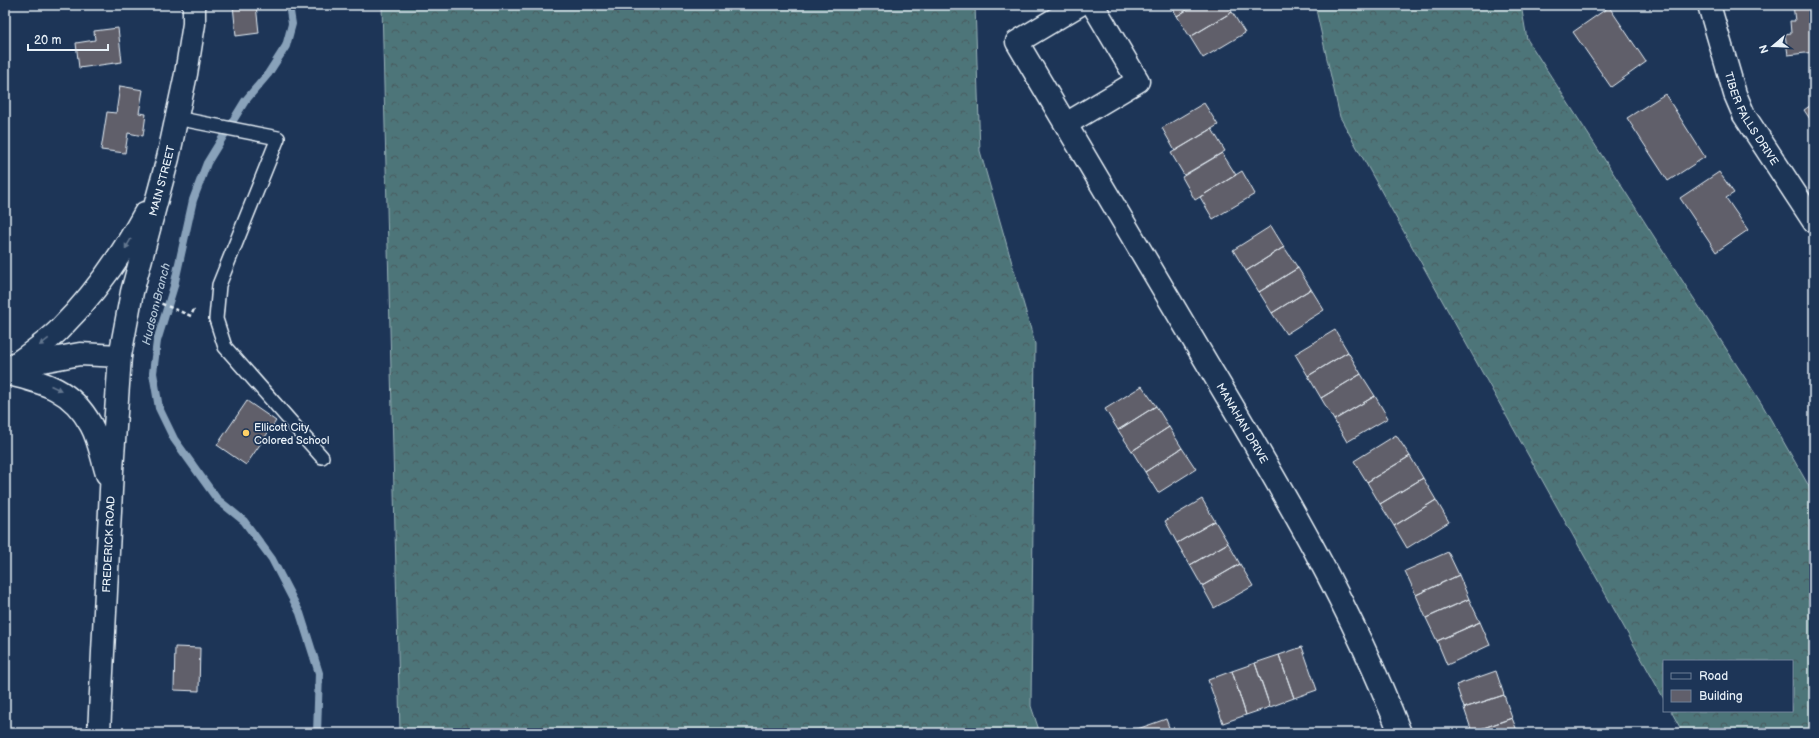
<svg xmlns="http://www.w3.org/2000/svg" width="1819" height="738" font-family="'Balsamiq Sans',sans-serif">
<defs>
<pattern id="forest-crowns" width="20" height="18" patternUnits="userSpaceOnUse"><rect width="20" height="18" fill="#4d7579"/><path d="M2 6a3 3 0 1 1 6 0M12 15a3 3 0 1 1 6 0" fill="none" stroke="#495c5f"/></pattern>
</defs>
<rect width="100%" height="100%" fill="#1d3557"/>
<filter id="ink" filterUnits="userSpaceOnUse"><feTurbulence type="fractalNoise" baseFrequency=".025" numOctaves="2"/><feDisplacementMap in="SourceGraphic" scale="8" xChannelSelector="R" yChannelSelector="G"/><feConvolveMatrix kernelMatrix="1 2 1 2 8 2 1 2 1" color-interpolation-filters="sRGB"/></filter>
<g filter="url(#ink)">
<path fill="url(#forest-crowns)" stroke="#9ab3b8" d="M 382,5 L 975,5 L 980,151 L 1035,344 L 1031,706 L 1040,733 L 400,733 Z
M 1315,5 L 1521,5 L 1527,39 L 1763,406 L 1814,495 L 1814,733 L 1683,733 L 1671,711 L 1792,711 L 1792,661 L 1664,661 L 1664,699 L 1340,117 Z"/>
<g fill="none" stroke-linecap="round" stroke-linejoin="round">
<path stroke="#89a2ba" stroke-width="8" d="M 289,5 L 292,24 L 286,46 L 268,74 L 245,101 L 207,163 L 193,200 L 174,286 L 157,341 L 153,373 L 159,408 L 174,439 L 217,499 L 244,521 L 272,559 L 300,613 L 319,673 L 317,733"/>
</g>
<path fill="#605f6b" stroke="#e8f1f8" d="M 233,5 L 256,5 L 259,33 L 236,36 Z
M 1171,5 L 1195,5 L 1177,16 Z
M 1195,5 L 1228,5 L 1232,12 L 1190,37 L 1177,16 Z
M 1793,5 L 1814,5 L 1814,52 L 1788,55 L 1785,34 L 1791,33 L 1790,21 L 1795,21 Z
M 1609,7 L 1646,62 L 1611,87 L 1573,32 Z
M 1232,12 L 1245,33 L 1203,58 L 1190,37 Z
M 118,28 L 122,62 L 79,68 L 76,43 L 95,40 L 94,31 Z
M 120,86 L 143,90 L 139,113 L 146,114 L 143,136 L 128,133 L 125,153 L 101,150 L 107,112 L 116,113 Z
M 1665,94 L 1705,157 L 1668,181 L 1627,118 Z
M 1204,103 L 1218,125 L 1175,151 L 1162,128 Z
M 1814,103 L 1814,125 L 1804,110 Z
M 1212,129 L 1225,151 L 1184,175 L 1171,153 Z
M 1222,153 L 1236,175 L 1195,200 L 1182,177 Z
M 1242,171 L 1255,194 L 1213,219 L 1200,197 Z
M 1719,172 L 1734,193 L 1726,198 L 1748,230 L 1716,252 L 1680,198 Z
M 1271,226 L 1284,247 L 1246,271 L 1233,250 Z
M 1284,247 L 1298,268 L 1259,292 L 1246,271 Z
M 1298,268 L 1311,289 L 1272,313 L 1259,292 Z
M 1311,289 L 1324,310 L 1286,334 L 1272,313 Z
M 1335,330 L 1348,352 L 1308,376 L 1295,354 Z
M 1348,352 L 1361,374 L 1321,398 L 1308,376 Z
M 1361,374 L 1375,396 L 1334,420 L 1321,398 Z
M 1142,386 L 1156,406 L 1118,430 L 1105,409 Z
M 1375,396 L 1388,418 L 1347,442 L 1334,420 Z
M 247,401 L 276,421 L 246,465 L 217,445 Z
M 1156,406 L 1169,427 L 1132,451 L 1118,430 Z
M 1169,427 L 1182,448 L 1145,472 L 1132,451 Z
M 1396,435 L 1410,456 L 1367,482 L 1354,461 Z
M 1182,448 L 1196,469 L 1158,493 L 1145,472 Z
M 1410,456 L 1423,478 L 1380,504 L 1367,482 Z
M 1423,478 L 1436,500 L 1394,526 L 1380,504 Z
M 1202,499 L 1215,521 L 1177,543 L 1165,521 Z
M 1436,500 L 1449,522 L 1407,548 L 1394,526 Z
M 1215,521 L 1228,543 L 1190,565 L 1177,543 Z
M 1228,543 L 1240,564 L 1202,586 L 1190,565 Z
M 1448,552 L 1459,575 L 1416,595 L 1405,571 Z
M 1240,564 L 1253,586 L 1214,608 L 1202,586 Z
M 1459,575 L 1469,599 L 1426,618 L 1416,595 Z
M 1469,599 L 1480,622 L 1437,641 L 1426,618 Z
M 1480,622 L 1490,645 L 1447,665 L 1437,641 Z
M 175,647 L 200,648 L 199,691 L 174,690 Z
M 1302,647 L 1317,690 L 1294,698 L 1279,655 Z
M 1279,655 L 1294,698 L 1270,707 L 1255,663 Z
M 1255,663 L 1270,707 L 1246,715 L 1232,671 Z
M 1232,671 L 1246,715 L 1223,723 L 1208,680 Z
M 1496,671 L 1504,695 L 1464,708 L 1456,685 Z
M 1504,695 L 1512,718 L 1472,732 L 1464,708 Z
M 1512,718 L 1518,733 L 1473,733 L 1472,732 Z
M 1166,719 L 1171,733 L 1126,733 Z"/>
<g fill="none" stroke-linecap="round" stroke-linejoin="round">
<defs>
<path id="lane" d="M 176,118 L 278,138 L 219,285 L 216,319 L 225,347 L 322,457"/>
<g id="street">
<path id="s1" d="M 1079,5 L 1017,42 C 1080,149 1144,256 1207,363 C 1278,483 1350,603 1400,733"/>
<path id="s2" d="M 1709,5 L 1735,94 L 1744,115 L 1814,222"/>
<path d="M 1066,124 L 1138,81 L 1093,5"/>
</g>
<g id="secondary">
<path d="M 17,369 L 42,361 L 80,354 L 120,356"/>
<path d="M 5,372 C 22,359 42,346 58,331 C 93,296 122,255 145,213"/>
<path d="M 5,373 C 42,382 71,388 91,425 C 99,439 102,458 107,474"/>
<path id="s3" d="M 99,733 L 112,470 L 120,356 L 132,292 L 168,158 L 186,74 L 194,24 L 194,5"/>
</g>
</defs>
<use href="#lane" stroke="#e8f1f8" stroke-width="16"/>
<use href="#street" stroke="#e8f1f8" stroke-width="25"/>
<use href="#secondary" stroke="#e8f1f8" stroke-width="25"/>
<path stroke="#e8f1f8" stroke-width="2.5" stroke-dasharray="4 3" stroke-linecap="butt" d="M 155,301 L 191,316 L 195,307"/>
<use href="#lane" stroke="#1d3557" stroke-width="13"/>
<use href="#street" stroke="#1d3557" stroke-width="22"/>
<use href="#secondary" stroke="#1d3557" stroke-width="22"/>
</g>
<defs><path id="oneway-solid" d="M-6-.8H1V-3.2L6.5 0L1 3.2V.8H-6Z"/></defs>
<g fill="#64778f">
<use href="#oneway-solid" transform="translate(128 244) rotate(120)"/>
<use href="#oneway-solid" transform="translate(44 342) rotate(142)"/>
<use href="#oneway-solid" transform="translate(56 388) rotate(24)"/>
</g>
</g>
<circle fill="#ffd166" stroke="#1d3557" stroke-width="1.5" cx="246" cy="433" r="4"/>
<g text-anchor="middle" stroke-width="3.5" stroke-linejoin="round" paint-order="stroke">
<g font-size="11" fill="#e8f1f8" stroke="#1d3557">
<text dy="4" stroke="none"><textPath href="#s2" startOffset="122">TIBER FALLS DRIVE</textPath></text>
<text dy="4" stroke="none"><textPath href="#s3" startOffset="558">MAIN STREET</textPath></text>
<text dy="4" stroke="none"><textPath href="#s1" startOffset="515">MANAHAN DRIVE</textPath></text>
<text dy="4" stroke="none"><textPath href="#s3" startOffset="189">FREDERICK ROAD</textPath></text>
</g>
<g font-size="11" fill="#e8f1f8" stroke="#1d3557" text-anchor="start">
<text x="254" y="431">Ellicott City<tspan x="254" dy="13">Colored School</tspan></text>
</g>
<g font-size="12" font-style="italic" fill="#b0c3d4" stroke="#1d3557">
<text transform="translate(156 304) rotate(-76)" y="4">Hudson Branch</text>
</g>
</g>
<rect width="1819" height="738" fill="none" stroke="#1d3557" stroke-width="20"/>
<rect x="10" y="10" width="1799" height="718" fill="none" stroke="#e8f1f8" stroke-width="1.5" filter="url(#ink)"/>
<rect x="1663" y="660" width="130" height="52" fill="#1d3557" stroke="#6e8097"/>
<rect x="1671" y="673" width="20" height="6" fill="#1d3557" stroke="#6e8097"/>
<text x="1699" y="680" font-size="12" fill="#e8f1f8">Road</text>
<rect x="1671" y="690" width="20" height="12" fill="#605f6b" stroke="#6e8097"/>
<text x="1699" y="700" font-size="12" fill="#e8f1f8">Building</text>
<g transform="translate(1773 46) rotate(251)" stroke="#1d3557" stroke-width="3" paint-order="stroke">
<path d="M0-3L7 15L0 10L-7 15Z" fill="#e8f1f8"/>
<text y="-6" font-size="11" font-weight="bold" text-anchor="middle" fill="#e8f1f8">N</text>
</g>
<path d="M28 44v6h80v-6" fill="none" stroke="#e8f1f8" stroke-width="2"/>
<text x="34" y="44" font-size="12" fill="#e8f1f8" stroke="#1d3557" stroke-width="3" paint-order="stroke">20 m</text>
</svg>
